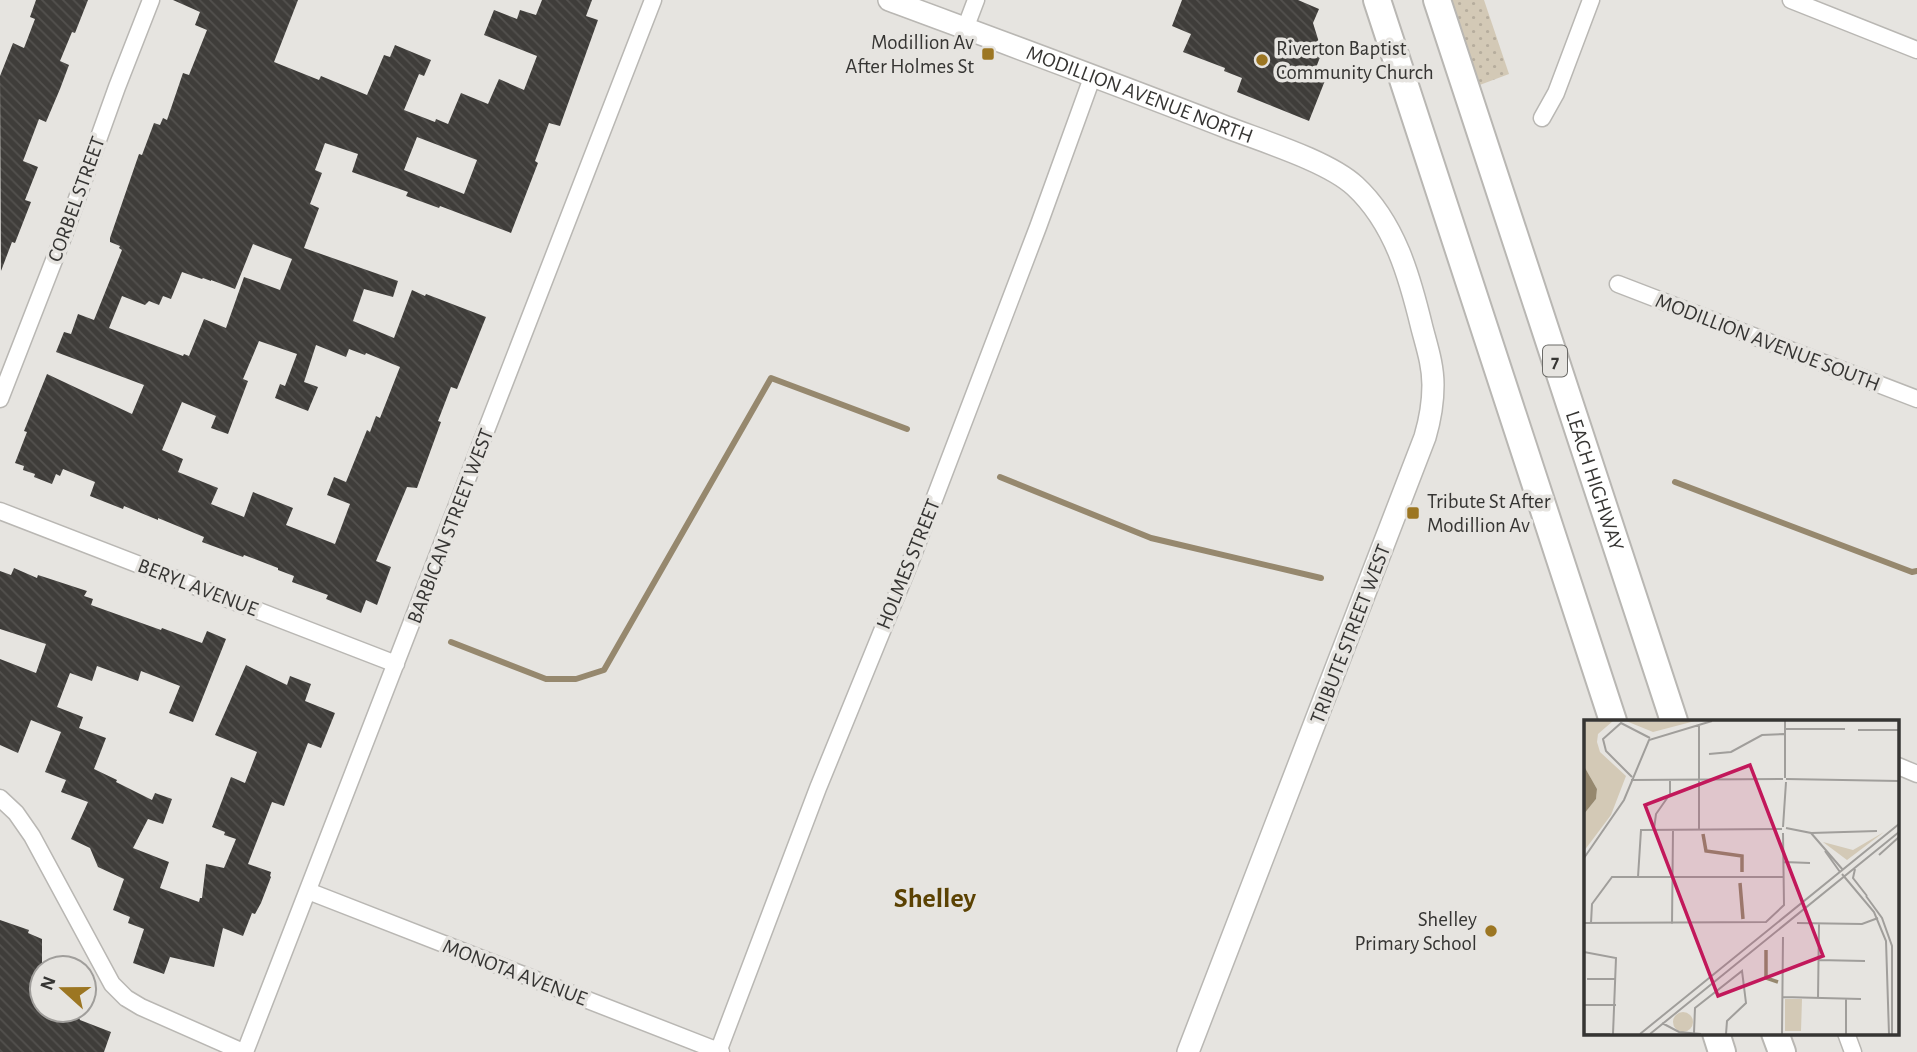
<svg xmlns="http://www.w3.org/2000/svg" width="1917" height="1052" font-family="'Alegreya Sans',sans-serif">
<defs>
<pattern id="grass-dots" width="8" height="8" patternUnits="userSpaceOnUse" patternTransform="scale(1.75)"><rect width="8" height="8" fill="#d3c9b6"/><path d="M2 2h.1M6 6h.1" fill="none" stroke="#b6ad9d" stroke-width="1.8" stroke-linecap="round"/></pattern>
<pattern id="building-back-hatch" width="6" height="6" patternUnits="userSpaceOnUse" patternTransform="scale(1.75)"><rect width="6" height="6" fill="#3f3d3a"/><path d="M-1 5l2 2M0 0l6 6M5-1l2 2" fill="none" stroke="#53514e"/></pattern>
</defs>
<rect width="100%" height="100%" fill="#e6e4e0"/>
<path fill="url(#grass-dots)" d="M 1449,0 L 1484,0 L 1509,74 L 1477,86 Z"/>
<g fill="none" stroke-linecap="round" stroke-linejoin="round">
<path stroke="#96886e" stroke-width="6" d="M 1000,477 L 1151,538 L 1321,578
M 1675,482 L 1912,572 L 1917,571
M 451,642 L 546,679 L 576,679 L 604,670 L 771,378 L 907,429"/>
</g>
<path fill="url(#building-back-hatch)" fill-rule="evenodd" d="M 36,0 L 88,0 L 75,33 L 72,32 L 60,61 L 69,65 L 60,89 L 46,122 L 39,119 L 23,161 L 38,167 L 25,200 L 31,202 L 15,243 L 12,242 L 1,271 L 0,76 L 13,43 L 24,48 L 35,19 L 30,17 Z
M 173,0 L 298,0 L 274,62 L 319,80 L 321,76 L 367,95 L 384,55 L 390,57 L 395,45 L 431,60 L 424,76 L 419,74 L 404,110 L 435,122 L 436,119 L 448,124 L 461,93 L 488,104 L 499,79 L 524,90 L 537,56 L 484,35 L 494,10 L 517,19 L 520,10 L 536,15 L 542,0 L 592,0 L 586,16 L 598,20 L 560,126 L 549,123 L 535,161 L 538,163 L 511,233 L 440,206 L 439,208 L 406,196 L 408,192 L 352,172 L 358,154 L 325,143 L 315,170 L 322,173 L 310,204 L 319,208 L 304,248 L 398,281 L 393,297 L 364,289 L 353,321 L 394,338 L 412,290 L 425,296 L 426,294 L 486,317 L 457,389 L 451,387 L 438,421 L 441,422 L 417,488 L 407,487 L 376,561 L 391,567 L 377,605 L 366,600 L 361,613 L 326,599 L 328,595 L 292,582 L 294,576 L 278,570 L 278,568 L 244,555 L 243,557 L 202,542 L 204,537 L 158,518 L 158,520 L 124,506 L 123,509 L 90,496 L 95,482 L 63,469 L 60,476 L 56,474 L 52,484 L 34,477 L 35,474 L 23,470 L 24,466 L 15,463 L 27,432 L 24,431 L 47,374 L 132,414 L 144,385 L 56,352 L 64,332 L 71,334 L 78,314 L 94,320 L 122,250 L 119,248 L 120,246 L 110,242 L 110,238 L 139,154 L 142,155 L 154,123 L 160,125 L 163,118 L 167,120 L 183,73 L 189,75 L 207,30 L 195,25 L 200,12 ZM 417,137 L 477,160 L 464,194 L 404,170 ZM 253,244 L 292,259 L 280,290 L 244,277 L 226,328 L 204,319 L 189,356 L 184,354 L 183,356 L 109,328 L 122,296 L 145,305 L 149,301 L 159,305 L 163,296 L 171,299 L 182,272 L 202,279 L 203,278 L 211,281 L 211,280 L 235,289 ZM 259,341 L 297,354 L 285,386 L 280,384 L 275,398 L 308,411 L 318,387 L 304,382 L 316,345 L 346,357 L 349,349 L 365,355 L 366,353 L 400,367 L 380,418 L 376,416 L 370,432 L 367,430 L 346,482 L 334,477 L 327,495 L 350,504 L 335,544 L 286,525 L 293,508 L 253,492 L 244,517 L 211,504 L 218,488 L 178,472 L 183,459 L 162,450 L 182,402 L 216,416 L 211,428 L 228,434 L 248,381 L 243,379 Z
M 1182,0 L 1298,0 L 1319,9 L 1313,23 L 1322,52 L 1314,73 L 1326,78 L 1309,121 L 1237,92 L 1242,78 L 1224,71 L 1225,68 L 1183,52 L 1191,34 L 1172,26 Z
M 14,568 L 37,578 L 38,575 L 87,591 L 84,596 L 93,599 L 91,605 L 161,630 L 162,628 L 202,643 L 207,631 L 226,639 L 193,722 L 169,713 L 180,686 L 141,671 L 138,681 L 97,666 L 92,681 L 70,673 L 57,707 L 83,717 L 79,728 L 106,738 L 94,769 L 117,780 L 116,782 L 152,800 L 155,793 L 172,799 L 163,824 L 148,819 L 133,848 L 169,862 L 160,888 L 199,902 L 200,898 L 202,898 L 206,864 L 224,868 L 236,839 L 224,835 L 225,832 L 212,827 L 231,777 L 245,783 L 257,752 L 215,735 L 246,665 L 287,685 L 290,676 L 311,684 L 305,701 L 335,713 L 321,748 L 308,743 L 284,806 L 272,802 L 248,864 L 271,872 L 270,876 L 271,877 L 261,903 L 255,914 L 252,913 L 243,936 L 223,928 L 214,967 L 170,957 L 164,974 L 133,963 L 144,929 L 128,923 L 130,917 L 113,910 L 124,879 L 98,867 L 90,848 L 71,839 L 88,802 L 61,792 L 66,780 L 45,772 L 61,732 L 31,720 L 18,753 L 0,745 L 0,659 L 36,673 L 46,644 L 0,629 L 0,571 L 11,575 Z
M 0,920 L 29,930 L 28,933 L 42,939 L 42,1010 L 76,1010 L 80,1020 L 111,1032 L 104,1052 L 0,1052 Z"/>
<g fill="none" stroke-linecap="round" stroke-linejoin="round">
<defs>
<path id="minor" d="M 1791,0 L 1917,50
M 965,29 L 976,0
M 1542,118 L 1556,93 L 1591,0
M 1618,284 L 1917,399
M 0,399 L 65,232 L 117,87 L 151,0
M 0,511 L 396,664
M 1898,766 L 1917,774
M 0,798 L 16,813 L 32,836 L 112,984 L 126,998 L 141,1007 L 243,1052
M 308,891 L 721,1052
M 1846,1033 L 1853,1052
M 245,1052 L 653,0
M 718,1052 L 818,788 L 911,560 L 1038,227 L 1093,75"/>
<g id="tertiary">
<path id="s1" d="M 889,0 C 1002,42 1114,83 1226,127 C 1262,141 1328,161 1355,186 C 1395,223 1410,278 1422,328 C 1427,347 1433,365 1433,385 C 1433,403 1430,420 1425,437 L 1188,1052"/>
</g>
<g id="trunk">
<path d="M 1377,0 L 1613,721"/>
<path id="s2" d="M 1437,0 L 1674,721"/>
<path d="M 1716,1033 L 1722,1052"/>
<path d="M 1775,1033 L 1782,1052"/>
</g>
</defs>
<use href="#minor" stroke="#b9b7b3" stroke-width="19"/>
<use href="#tertiary" stroke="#b9b7b3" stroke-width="24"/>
<use href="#trunk" stroke="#b9b7b3" stroke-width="30"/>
<use href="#minor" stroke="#fff" stroke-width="16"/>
<use href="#tertiary" stroke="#fff" stroke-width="21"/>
<use href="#trunk" stroke="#fff" stroke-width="26"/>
</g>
<g fill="#9c7622" stroke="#e6e4e0" stroke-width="2.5">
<rect x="981" y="47" width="14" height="14" rx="3.5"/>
<circle cx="1262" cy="60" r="7"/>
<rect x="1406" y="506" width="14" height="14" rx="3.5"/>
<circle cx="1491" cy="931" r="7"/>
</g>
<g text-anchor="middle" stroke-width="7" stroke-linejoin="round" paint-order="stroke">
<rect fill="#e6e4e0" stroke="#6b6a67" stroke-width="2" x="1543" y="345.5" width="24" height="31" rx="5"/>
<g font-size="19" font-weight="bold" fill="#363533">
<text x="1555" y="368">7</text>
</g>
<g font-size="21" fill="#363533" stroke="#e6e4e0" text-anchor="end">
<text x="974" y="49">Modillion Av<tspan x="974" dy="24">After Holmes St</tspan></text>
<text x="1276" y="55" text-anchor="start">Riverton Baptist<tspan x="1276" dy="24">Community Church</tspan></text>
<text x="1427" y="508" text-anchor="start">Tribute St After<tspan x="1427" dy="24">Modillion Av</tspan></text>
<text x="1477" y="926">Shelley<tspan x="1477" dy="24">Primary School</tspan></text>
</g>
<g font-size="21" fill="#363533" stroke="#e6e4e0">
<text dy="7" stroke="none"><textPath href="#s1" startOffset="268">MODILLION AVENUE NORTH</textPath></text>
<text transform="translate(76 199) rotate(-70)" y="7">CORBEL STREET</text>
<text transform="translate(1768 342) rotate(21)" y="7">MODILLION AVENUE SOUTH</text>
<text dy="7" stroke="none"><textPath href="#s2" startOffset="506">LEACH HIGHWAY</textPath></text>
<text transform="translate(450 526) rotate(-69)" y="7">BARBICAN STREET WEST</text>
<text transform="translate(908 564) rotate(-68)" y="7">HOLMES STREET</text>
<text transform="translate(198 587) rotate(21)" y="7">BERYL AVENUE</text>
<text transform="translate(1350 634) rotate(-69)" y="7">TRIBUTE STREET WEST</text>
<text transform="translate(515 972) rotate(21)" y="7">MONOTA AVENUE</text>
</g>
<g font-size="28" font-weight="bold" fill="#5b4203" stroke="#e6e4e0">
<text x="935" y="907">Shelley</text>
</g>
</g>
<g transform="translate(1584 720)">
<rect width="315" height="315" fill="#e6e4e0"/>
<path d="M 300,112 L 263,140 L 239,122 L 269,130 Z" fill="#d3c9b6"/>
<path d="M 29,1 L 14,14 L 13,22 L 16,32 L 42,56 L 27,95 L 0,131 L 0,94 L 12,79 L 13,69 L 0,46 L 0,2 ZM 42,1 L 68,2 L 111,1 L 69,12 ZM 201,279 L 218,279 L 217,311 L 201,311 ZM89 302a10 10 0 1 1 20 0a10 10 0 1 1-20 0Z" fill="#d3c9b6"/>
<path d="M 0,46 L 13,69 L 12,79 L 0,94 Z" fill="#96886e"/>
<path fill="none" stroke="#96886e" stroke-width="3.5" d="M 119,114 L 122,131 L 158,136 L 158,152M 156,163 L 159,199M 182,230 L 182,258 L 194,262"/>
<path fill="none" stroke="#a09e9b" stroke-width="2" d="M 201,1 L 201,58M 201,9 L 261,9M 274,10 L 315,10M 125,34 L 147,32 L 178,15 L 200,14M 48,57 L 22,31 L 19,19 L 37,3 L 66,18M 202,59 L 315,61M 47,60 L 199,59M 199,107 L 202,62M 202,108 L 227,113 L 259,150M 70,109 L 72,94 L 86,74 L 86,61M 115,110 L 115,4M 227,113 L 293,111M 241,131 L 256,152M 295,135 L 315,117M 0,138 L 40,80 L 65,20 L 128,1M 200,142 L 226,143M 271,149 L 269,158 L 283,176M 258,154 L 290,192 L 302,221 L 305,314M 54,157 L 57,110 L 198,109M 282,176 L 298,198 L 308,226 L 308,314M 0,203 L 182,202 L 200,185 L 199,113M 7,203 L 8,184 L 28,157 L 200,157M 213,203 L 278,204 L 294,198M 88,204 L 89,110M 0,232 L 32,238 L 29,314M 234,240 L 281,241M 3,259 L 32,259M 199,277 L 277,279M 234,278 L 235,204M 0,285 L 32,285M 78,303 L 95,312 L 117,314M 110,313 L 111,288 L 158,251 L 162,283 L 143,301 L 142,314M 0,314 L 26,314M 56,314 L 315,104M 66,314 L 315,112M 198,314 L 199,217M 262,314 L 262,278"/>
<path fill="#c2185b" fill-opacity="0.15" stroke="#c2185b" stroke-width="3.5" d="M 166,45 L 239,236 L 134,276 L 61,85 Z"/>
<rect width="315" height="315" fill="none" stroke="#363533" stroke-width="3.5"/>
</g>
<g transform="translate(63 989) rotate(291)"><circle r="33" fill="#e6e4e0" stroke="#a09e9b" stroke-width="2"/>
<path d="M0-5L12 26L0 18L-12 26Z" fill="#9c7622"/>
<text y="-10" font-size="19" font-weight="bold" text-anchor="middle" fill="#363533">N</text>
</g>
</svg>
